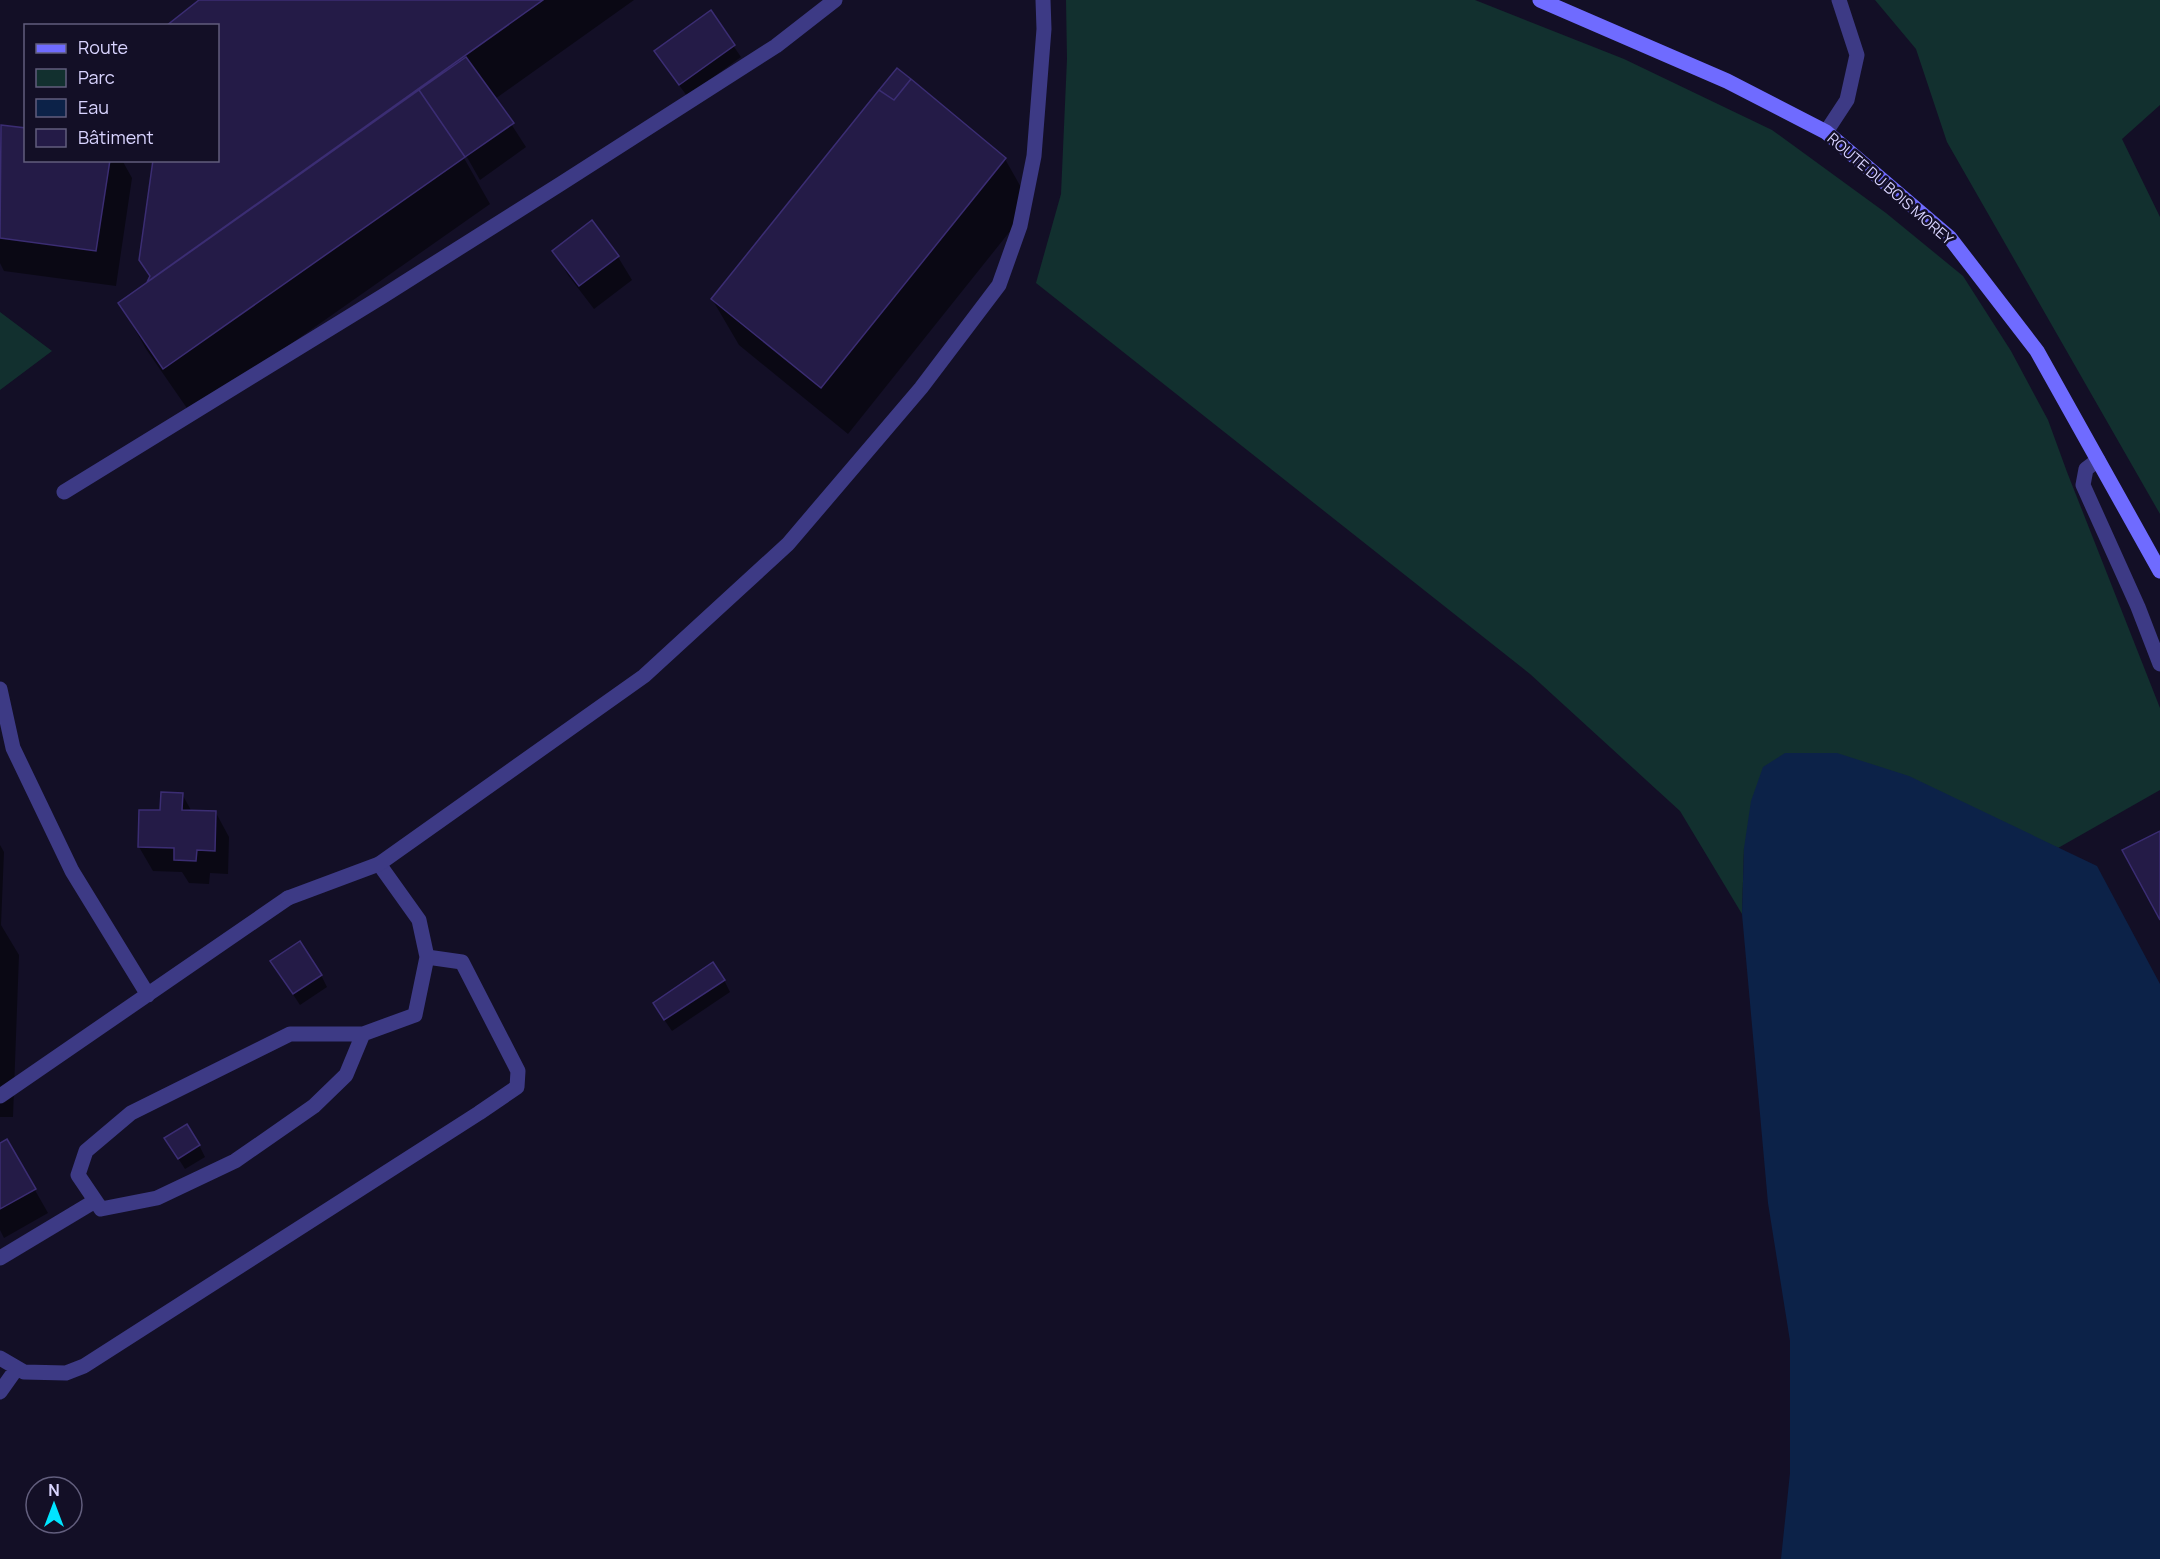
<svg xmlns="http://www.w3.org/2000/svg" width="2160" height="1559" font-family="Manrope,sans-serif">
<rect width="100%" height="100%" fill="#130f26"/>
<path fill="#12302f" d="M 1066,0 L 1475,0 L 1624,59 L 1772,130 L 1886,213 L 1963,276 L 2011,351 L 2048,420 L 2067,472 L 2160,708 L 2160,790 L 2058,848 L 1997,820 L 1744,848 L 1742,914 L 1680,811 L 1530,674 L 1036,283 L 1061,194 L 1067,59 Z
M 1875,0 L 2160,0 L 2160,105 L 2122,139 L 2160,217 L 2160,514 L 1947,142 L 1916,49 Z
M 0,312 L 52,351 L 0,390 Z"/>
<path fill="#0c2248" d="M 1785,753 L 1837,753 L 1909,776 L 2097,866 L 2160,984 L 2160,1559 L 1781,1559 L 1790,1473 L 1790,1341 L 1768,1203 L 1742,914 L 1744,848 L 1751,801 L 1763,767 Z"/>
<path fill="#0007" d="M 201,0 L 634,0 L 495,99 L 526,147 L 480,180 L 463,150 L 460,151 L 490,204 L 191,414 L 146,349 L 120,303 L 148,283 L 151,279 L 140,260 L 218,160 L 218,26 Z
M 710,12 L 741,57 L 687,96 L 663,63 Z
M 2,126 L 26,160 L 122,160 L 132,178 L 116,286 L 4,271 L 0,263 L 0,138 Z
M 1005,159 L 1031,205 L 848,434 L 739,345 L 712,299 Z
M 554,251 L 618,257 L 632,280 L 594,309 L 568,275 Z
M 182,794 L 192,812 L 216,813 L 229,837 L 228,874 L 210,873 L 209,884 L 189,883 L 182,872 L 153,871 L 139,847 L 162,812 Z
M 0,845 L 4,852 L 1,925 L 19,955 L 13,1117 L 0,1117 Z
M 279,973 L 321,975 L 327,987 L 300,1005 Z
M 724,980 L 730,992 L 672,1031 L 661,1015 Z
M 7,1141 L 48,1213 L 4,1238 L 0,1230 L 0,1145 Z
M 199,1145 L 205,1157 L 185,1169 L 173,1150 Z"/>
<path fill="#241b47" stroke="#3b2d73" stroke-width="1.5" d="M 199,0 L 543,0 L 147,282 L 150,276 L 139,260 L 153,160 L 218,160 L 218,26 L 166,26 Z
M 711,10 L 735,45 L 679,85 L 654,51 Z
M 466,57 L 514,123 L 465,157 L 419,90 Z
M 897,68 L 911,79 L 894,100 L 879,90 Z
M 911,79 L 1006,158 L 821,388 L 711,299 L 879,90 L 894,100 Z
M 419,90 L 465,157 L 163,369 L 118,303 Z
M 1,125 L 26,128 L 26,160 L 110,160 L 96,251 L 0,238 Z
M 592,220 L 619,256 L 579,286 L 552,251 Z
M 161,792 L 183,793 L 182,810 L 216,811 L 215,851 L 197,850 L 196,861 L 174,860 L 174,848 L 138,847 L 139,810 L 160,810 Z
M 2160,831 L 2160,920 L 2122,850 Z
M 300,941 L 322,975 L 293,994 L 270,961 Z
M 713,962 L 725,980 L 664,1020 L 653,1003 Z
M 187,1124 L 200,1145 L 178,1159 L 164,1138 Z
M 7,1139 L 36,1189 L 0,1209 L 0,1143 Z"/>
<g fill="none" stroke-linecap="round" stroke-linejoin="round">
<path stroke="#3d3a85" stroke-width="15" d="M 1826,132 L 1847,100 L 1857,55 L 1839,0
M 2098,460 L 2086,469 L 2083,485 L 2138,607 L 2160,664
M 64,492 L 383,296 L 562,183 L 776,46 L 835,0
M 0,689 L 13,748 L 72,871 L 148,995
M 363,1034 L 346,1075 L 314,1106 L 235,1161 L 157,1198 L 101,1209 L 78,1175 L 86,1151 L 131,1113 L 290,1034 L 363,1034 L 415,1015 L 427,957 L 419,920 L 379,864
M 0,1096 L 288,898
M 0,1258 L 95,1201
M 0,1358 L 24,1372 L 66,1373 L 84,1366 L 479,1113 L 517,1087 L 518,1071 L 462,962 L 427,957
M 0,1392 L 17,1368"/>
<path stroke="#3d3a85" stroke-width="15" d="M 288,898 L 379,864 L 644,676 L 788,544 L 921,388 L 999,285 L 1020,226 L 1034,156 L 1044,29 L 1043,0"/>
<path stroke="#6f6bff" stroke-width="15" d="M 1540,0 L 1727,81 L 1826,132 L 1950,238 L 2037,351 L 2160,571"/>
</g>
<g text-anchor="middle" stroke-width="5" stroke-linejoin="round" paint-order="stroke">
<g font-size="15" fill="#d9d4ff" stroke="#130f26">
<text transform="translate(1890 189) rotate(41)" y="5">ROUTE DU BOIS MOREY</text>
</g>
</g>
<rect x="24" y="24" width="195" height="138" fill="#130f26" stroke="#625e7d" stroke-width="1.5"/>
<rect x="36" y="44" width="30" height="9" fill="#6f6bff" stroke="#625e7d" stroke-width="1.5"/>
<text x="78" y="54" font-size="18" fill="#d9d4ff">Route</text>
<rect x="36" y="69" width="30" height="18" fill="#12302f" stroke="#625e7d" stroke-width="1.5"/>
<text x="78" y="84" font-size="18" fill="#d9d4ff">Parc</text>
<rect x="36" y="99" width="30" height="18" fill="#0c2248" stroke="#625e7d" stroke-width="1.5"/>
<text x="78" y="114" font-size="18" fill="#d9d4ff">Eau</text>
<rect x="36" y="129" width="30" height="18" fill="#241b47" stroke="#625e7d" stroke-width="1.5"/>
<text x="78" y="144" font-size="18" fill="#d9d4ff">Bâtiment</text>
<g transform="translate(54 1505)"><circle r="28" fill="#130f26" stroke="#625e7d" stroke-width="1.5"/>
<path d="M0-4.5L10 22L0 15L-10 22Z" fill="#00e5ff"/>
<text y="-9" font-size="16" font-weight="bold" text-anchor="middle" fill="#d9d4ff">N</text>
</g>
</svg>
